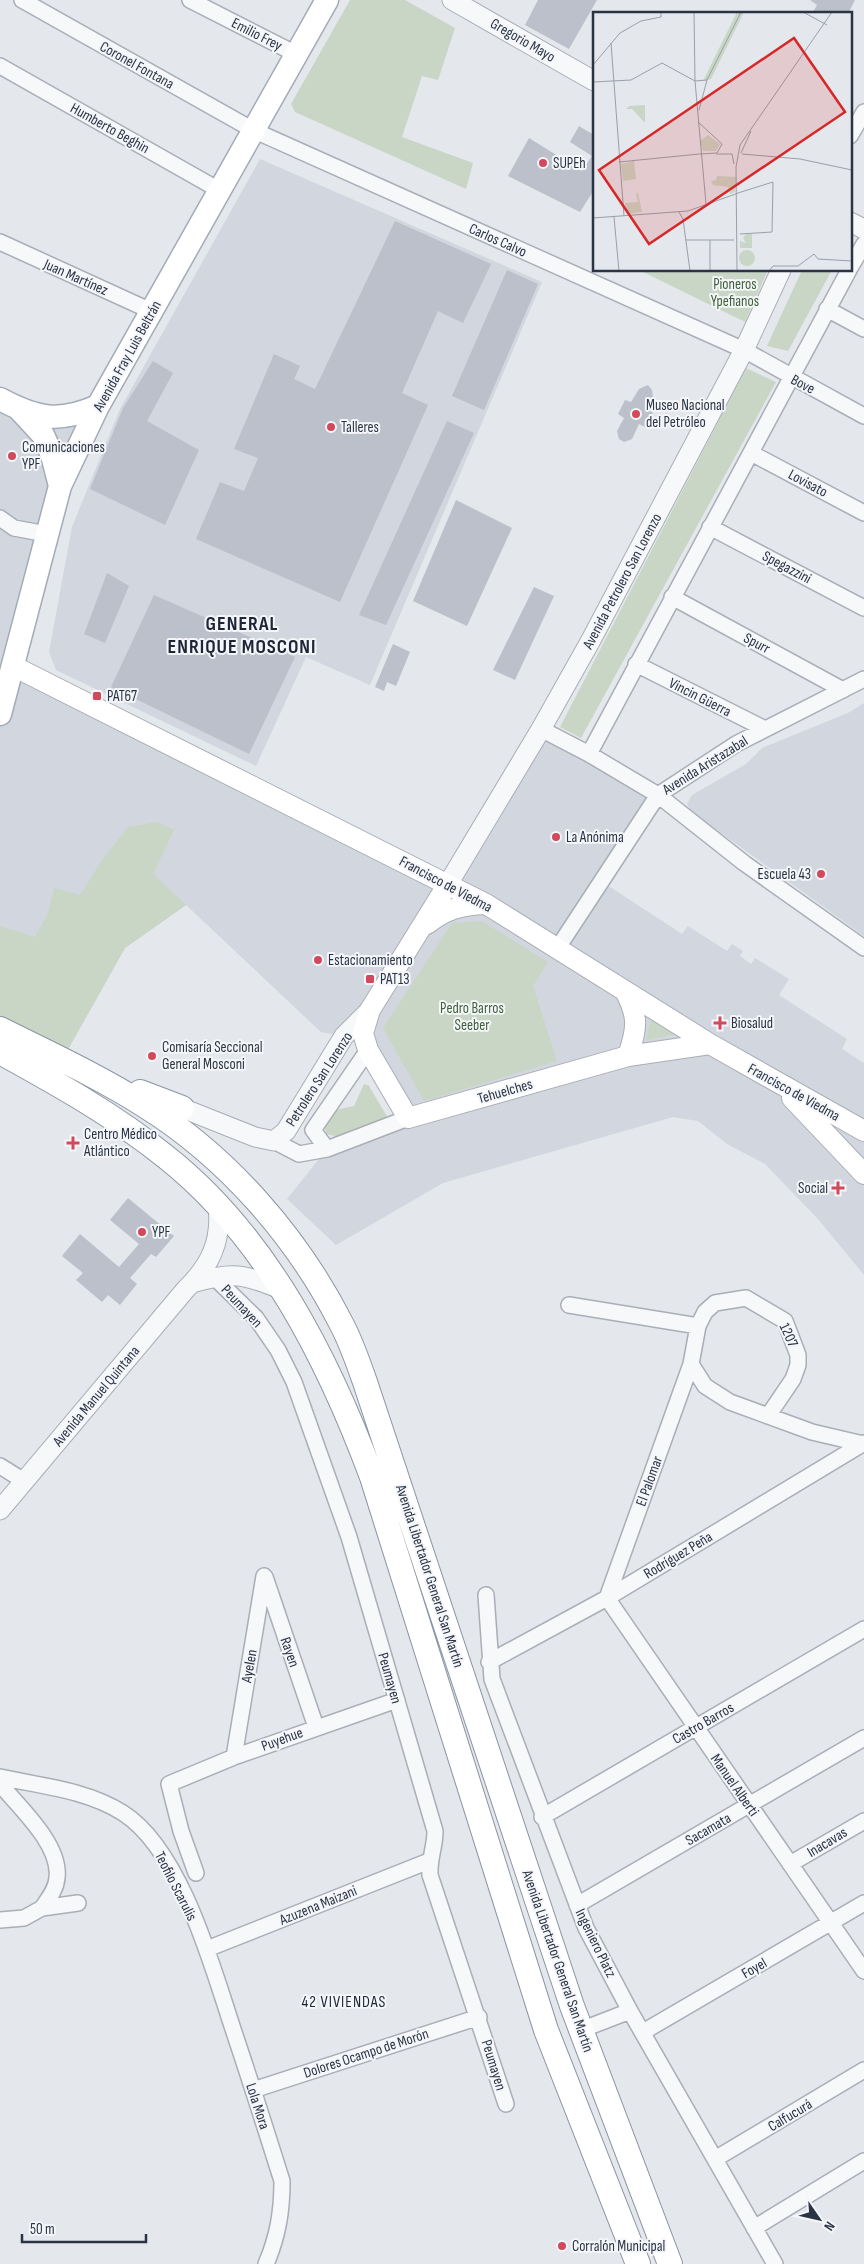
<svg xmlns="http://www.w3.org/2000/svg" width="864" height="2264" font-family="'Sofia Sans Condensed',sans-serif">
<rect width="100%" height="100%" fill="#e4e7ec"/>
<path fill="#d2d6de" d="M 260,159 L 542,282 L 370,685 L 306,657 L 256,766 L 56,670 L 49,652 L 72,527 L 120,409 Z
M 0,399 L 19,409 L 98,406 L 60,486 L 13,666 L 448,884 L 541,729 L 658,795 L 601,881 L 682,934 L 688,926 L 727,951 L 732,944 L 743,951 L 740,956 L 751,964 L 755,958 L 789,979 L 779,995 L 847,1039 L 842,1049 L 864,1063 L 864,1275 L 818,1219 L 765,1164 L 727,1144 L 698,1121 L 673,1117 L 443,1183 L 336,1245 L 287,1199 L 327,1149 L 408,1118 L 363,1033 L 344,1036 L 321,1032 L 186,905 L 125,948 L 62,1060 L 0,1029 Z
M 864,703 L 864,936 L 692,812 L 687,804 L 692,795 L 746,764 L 762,748 L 850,712 Z"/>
<path fill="#c9d6c5" d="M 350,0 L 405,0 L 455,28 L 438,80 L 422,76 L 402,137 L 473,163 L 466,189 L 295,112 L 291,104 Z
M 639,270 L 768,270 L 745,322 Z
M 802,270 L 832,270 L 788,351 L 767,346 Z
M 746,368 L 776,382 L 581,738 L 560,727 Z
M 157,822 L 174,830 L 153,874 L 186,905 L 125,948 L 66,1053 L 0,1020 L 0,926 L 35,937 L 48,913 L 54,888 L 80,895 L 102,860 L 128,827 Z
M 482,921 L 548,962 L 533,986 L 557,1061 L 424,1101 L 383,1028 L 452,923 Z
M 657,1007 L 697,1033 L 672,1035 L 646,1040 L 649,1026 Z
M 364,1084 L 369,1086 L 388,1118 L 339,1137 L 326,1134 L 324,1121 L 335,1110 L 354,1106 Z"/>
<path fill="#bbc0ca" d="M 538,0 L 597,0 L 569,49 L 525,25 Z
M 810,0 L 855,0 L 848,14 L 812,14 L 817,5 Z
M 579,126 L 594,135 L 594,190 L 580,212 L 508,176 L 529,138 L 582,171 L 592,156 L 570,142 Z
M 395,221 L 491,264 L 463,323 L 438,311 L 402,393 L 428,405 L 340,602 L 196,539 L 220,482 L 244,491 L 258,458 L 234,449 L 274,354 L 300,366 L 294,379 L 315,389 Z
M 507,270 L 538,284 L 484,410 L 452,396 Z
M 153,361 L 173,373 L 147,421 L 199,450 L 165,525 L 90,489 L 123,408 Z
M 648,385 L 652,390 L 653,398 L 647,409 L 653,413 L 647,428 L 639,424 L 632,439 L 624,442 L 619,439 L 617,431 L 624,418 L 618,414 L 625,400 L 631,402 L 639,389 Z
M 447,421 L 474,433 L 386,625 L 359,615 Z
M 456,500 L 512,528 L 467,626 L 413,601 Z
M 107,573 L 129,586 L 105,643 L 84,634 Z
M 534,587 L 554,596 L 515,680 L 493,670 Z
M 154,595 L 295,657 L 249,754 L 111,687 Z
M 393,644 L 410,652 L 396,686 L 387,682 L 384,691 L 375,687 Z
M 128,1198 L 174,1236 L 156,1257 L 151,1254 L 130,1278 L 137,1284 L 120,1305 L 108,1295 L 102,1302 L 76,1280 L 83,1273 L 62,1256 L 80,1234 L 119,1267 L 139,1244 L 110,1220 Z"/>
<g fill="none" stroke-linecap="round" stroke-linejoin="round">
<defs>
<path id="minor" d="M 22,0 L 253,130 L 744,350 L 864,416
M 190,0 L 296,54
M 0,66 L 219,190
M 850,136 L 864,112
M 0,242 L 151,311
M 850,268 L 864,244
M 827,309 L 864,329
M 751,453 L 864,513
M 0,518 L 14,528 L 47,534
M 710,527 L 864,608
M 672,597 L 843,690
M 636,664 L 765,729
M 541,729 L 589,754 L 658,795 L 744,863 L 864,948
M 589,754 L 849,270
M 557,949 L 658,795 L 736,744 L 864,679
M 274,1141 L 299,1154 L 327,1149 L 408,1118
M 327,1149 L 313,1130 L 368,1050
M 214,1277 L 256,1318 L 278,1350 L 294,1382 L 349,1537 L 435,1831 C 435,1847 429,1859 430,1875 L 506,2104
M 569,1305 L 698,1326 L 691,1364 L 607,1598
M 698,1326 L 705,1312 L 715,1303 L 746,1298 L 785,1321 L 798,1355 L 798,1365 L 793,1379 L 768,1416
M 691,1364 L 705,1386 L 730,1402 L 812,1432 L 863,1444
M 0,1466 L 24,1481
M 265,1577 L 316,1727
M 486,1595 L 492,1679 L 586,1928 L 630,2011 L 775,2264
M 607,1598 L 864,1971
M 489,1662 L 607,1598 L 864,1443
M 234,1757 L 264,1576
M 0,1777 C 41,1786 87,1790 123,1813 C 181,1850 212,1966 233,2029 C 250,2080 266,2130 282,2181 C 282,2211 278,2236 266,2264
M 0,1784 C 20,1808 61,1845 57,1878 C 56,1890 48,1899 42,1908
M 542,1817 L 864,1629
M 790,1864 L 864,1821
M 196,1873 L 181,1831 L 169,1784 L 234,1757 L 397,1700
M 577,1905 L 864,1738
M 0,1920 L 24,1918 L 42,1908 L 78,1903
M 207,1949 L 429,1861
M 581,2030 L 630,2011
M 643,2032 L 864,1903
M 253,2090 L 479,2017
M 715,2159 L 864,2070
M 754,2228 L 864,2161"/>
<path id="tertiary" d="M 452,0 L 594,81
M 850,222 L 864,229
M 448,884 L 541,729 L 591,640 L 744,350 L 781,270
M 182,1108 L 255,1137 L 274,1141 L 286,1131 L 344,1036 L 370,1010
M 192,1283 C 233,1271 244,1274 283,1290
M 0,1510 L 186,1289 C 210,1266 222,1241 218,1207"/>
<path id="secondary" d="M 13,666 L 486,904 L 710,1044 L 864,1131
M 448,884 L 370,1010 L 363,1033 L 368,1050 L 408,1118 L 628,1056 L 710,1044
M 427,924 C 446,909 461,905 485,904
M 625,991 C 639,1017 637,1029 628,1056
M 792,1098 L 864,1174"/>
<path id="primary" d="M 0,399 C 37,419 59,423 98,406
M 19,409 L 43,435 L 52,455 L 60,486
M 0,714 L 60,486 L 98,406 L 327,0"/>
<path id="trunk" d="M 0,1029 C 48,1053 98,1076 144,1105 C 228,1157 298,1238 342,1325 C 352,1344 359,1365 366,1385 L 572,2006 L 670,2264
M 0,1052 C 58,1084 114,1115 166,1157 C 267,1237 328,1359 372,1477 L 546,2030 L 638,2264
M 140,1092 L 182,1108"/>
</defs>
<use href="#minor" stroke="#a9aeb7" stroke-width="18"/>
<use href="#tertiary" stroke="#a9aeb7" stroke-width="21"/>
<use href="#secondary" stroke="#a9aeb7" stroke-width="22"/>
<use href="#primary" stroke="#a3abb8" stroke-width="25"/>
<use href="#trunk" stroke="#8b94a3" stroke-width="26"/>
<use href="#minor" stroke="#f7f8fa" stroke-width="15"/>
<use href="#tertiary" stroke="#f7f8fa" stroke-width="19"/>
<use href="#secondary" stroke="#fff" stroke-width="20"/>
<use href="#primary" stroke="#fff" stroke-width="22"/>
<use href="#trunk" stroke="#fff" stroke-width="24"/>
</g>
<g fill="#d1495b" stroke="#f4f6f9" stroke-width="2">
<circle cx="543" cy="163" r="5"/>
<circle cx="636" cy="414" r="5"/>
<circle cx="331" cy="427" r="5"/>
<circle cx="12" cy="456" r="5"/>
<rect x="92" y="691" width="10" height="10" rx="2.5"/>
<circle cx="556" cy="837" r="5"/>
<circle cx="821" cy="874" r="5"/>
<circle cx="318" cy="960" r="5"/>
<rect x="365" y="974" width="10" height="10" rx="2.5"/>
<path d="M717.5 1015.5h5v5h5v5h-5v5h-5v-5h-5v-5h5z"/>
<circle cx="152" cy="1056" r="5"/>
<path d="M70.5 1135.5h5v5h5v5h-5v5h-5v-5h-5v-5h5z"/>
<path d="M835.5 1180.5h5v5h5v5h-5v5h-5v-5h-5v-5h5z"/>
<circle cx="142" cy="1232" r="5"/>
<circle cx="562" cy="2246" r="5"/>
</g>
<g text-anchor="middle" stroke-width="4" stroke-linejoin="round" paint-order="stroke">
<g font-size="15" fill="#2b3445" stroke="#f4f6f9">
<text transform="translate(257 34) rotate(27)" y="5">Emilio Frey</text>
<text transform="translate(523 40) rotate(30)" y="5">Gregorio Mayo</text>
<text transform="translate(137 65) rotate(29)" y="5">Coronel Fontana</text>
<text transform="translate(110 128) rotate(29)" y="5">Humberto Beghin</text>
<text transform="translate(498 240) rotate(24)" y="5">Carlos Calvo</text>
<text transform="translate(76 277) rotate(24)" y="5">Juan Martínez</text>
<text transform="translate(127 356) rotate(-61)" y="5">Avenida Fray Luis Beltrán</text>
<text transform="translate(803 384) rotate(28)" y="5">Bove</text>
<text transform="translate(808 483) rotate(28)" y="5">Lovisato</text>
<text transform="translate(787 567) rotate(28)" y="5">Spegazzini</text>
<text transform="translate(622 581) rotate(-62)" y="5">Avenida Petrolero San Lorenzo</text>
<text transform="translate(757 643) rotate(28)" y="5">Spurr</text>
<text transform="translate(700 697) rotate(27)" y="5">Vincin Güerra</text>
<text transform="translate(705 765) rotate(-32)" y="5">Avenida Aristazabal</text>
<text transform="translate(446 884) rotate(28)" y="5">Francisco de Viedma</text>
<text transform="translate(319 1079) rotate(-57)" y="5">Petrolero San Lorenzo</text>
<text transform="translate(505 1091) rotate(-16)" y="5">Tehuelches</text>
<text transform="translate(794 1092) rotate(29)" y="5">Francisco de Viedma</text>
<text transform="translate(242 1306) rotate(47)" y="5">Peumayen</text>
<text transform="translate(789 1335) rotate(65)" y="5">1207</text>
<text transform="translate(96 1396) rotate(-50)" y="5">Avenida Manuel Quintana</text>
<text transform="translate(649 1481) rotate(-70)" y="5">El Palomar</text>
<text transform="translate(678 1555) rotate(-31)" y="5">Rodríguez Peña</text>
<text transform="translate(430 1576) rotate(72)" y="5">Avenida Libertador General San Martín</text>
<text transform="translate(290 1652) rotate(71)" y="5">Rayen</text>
<text transform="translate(249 1666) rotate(-80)" y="5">Ayelen</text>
<text transform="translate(390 1678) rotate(74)" y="5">Peumayen</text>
<text transform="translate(703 1723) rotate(-30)" y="5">Castro Barros</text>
<text transform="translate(282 1739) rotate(-20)" y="5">Puyehue</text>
<text transform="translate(735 1785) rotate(55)" y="5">Manuel Alberti</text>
<text transform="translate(708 1829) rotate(-30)" y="5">Sacamata</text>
<text transform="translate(827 1842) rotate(-31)" y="5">Inacavas</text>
<text transform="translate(176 1886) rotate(63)" y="5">Teofilo Scarulis</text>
<text transform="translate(318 1905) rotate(-22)" y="5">Azuzena Maizani</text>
<text transform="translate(596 1943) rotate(64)" y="5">Ingeniero Platz</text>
<text transform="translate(558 1961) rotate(71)" y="5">Avenida Libertador General San Martín</text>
<text transform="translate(754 1968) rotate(-30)" y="5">Foyel</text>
<text transform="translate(366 2053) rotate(-18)" y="5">Dolores Ocampo de Morón</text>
<text transform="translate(494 2065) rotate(73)" y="5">Peumayen</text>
<text transform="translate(258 2106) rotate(72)" y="5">Lola Mora</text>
<text transform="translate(790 2115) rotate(-31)" y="5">Calfucurá</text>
</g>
<g font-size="15" fill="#2b3445" stroke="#f4f6f9" text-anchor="start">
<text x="553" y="168">SUPEh</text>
<text x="646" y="410">Museo Nacional<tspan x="646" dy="17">del Petróleo</tspan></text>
<text x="341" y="432">Talleres</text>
<text x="22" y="452">Comunicaciones<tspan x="22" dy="17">YPF</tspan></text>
<text x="107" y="701">PAT67</text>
<text x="566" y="842">La Anónima</text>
<text x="811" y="879" text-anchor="end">Escuela 43</text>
<text x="328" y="965">Estacionamiento</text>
<text x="380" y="984">PAT13</text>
<text x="731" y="1028">Biosalud</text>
<text x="162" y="1052">Comisaría Seccional<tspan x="162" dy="17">General Mosconi</tspan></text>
<text x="84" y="1139">Centro Médico<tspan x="84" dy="17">Atlántico</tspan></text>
<text x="828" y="1193" text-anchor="end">Social</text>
<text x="152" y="1237">YPF</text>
<text x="572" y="2251">Corralón Municipal</text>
</g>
<g font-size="15" fill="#3f6138" stroke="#f4f6f9">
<text x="735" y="289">Pioneros<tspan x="735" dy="17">Ypefianos</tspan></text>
<text x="472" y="1013">Pedro Barros<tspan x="472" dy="17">Seeber</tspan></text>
</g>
<g font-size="16" letter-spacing="1" fill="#1d2536" stroke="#f4f6f9">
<text x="344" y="2007">42 VIVIENDAS</text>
</g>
<g font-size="20" font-weight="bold" letter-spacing="1" fill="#1d2536" stroke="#f4f6f9">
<text x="242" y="630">GENERAL<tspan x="242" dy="23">ENRIQUE MOSCONI</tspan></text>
</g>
</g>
<g transform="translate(593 12)">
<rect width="259" height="259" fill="#e4e7ec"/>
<path d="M 144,0 L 151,0 L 118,67 L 110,69 ZM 52,93 L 52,111 L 39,97 L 33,97 L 36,94 ZM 115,123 L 127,132 L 123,139 L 110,139 L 107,129 ZM 41,149 L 43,167 L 30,169 L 28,152 ZM 124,164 L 143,165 L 142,180 L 137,182 L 135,175 L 120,173 L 118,169 L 123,168 ZM 45,181 L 49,200 L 34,202 L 32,191 L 45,190 L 43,182 ZM 153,222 L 159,222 L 159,236 L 147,236 L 147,229 L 153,231 L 150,226 ZM146 246a8 8 0 1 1 16 0a8 8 0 1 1-16 0Z" fill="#c9d6c5"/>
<path fill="none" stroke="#9a9fa9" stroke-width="1" d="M 210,0 L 234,13M 18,31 L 31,204M 0,53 L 27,21 L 48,9 L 68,5 L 68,0M 0,70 L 38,68 L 69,51 L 102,69 L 101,0M 106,98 L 114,68 L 148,0M 105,110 L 129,132 L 124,141 L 106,142M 148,141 L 158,119M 123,142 L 139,142 L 141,152M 149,142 L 207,147 L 259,158M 26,150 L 106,142M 113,192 L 102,69 L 114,68M 86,200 L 90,207 L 97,259M 21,205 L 26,259M 0,206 L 95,199 L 148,180M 147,222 L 179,220 L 180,170 L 148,180M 93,228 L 141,228M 117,228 L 117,259M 144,259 L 143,155 L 147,133 L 239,0M 176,259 L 180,254 L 205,254 L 221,242 L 225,247 L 259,249"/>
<path fill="#d62828" fill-opacity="0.15" stroke="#d62828" stroke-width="2.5" d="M 201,26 L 252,100 L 56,232 L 6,158 Z"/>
<rect width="259" height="259" fill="none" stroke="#2b3445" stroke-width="2.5"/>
</g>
<g transform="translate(819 2219) rotate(124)" stroke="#f4f6f9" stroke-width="4" paint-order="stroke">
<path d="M0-4L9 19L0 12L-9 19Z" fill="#2b3445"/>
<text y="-8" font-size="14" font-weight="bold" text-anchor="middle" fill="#2b3445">N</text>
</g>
<path d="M22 2234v8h124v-8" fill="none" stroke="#2b3445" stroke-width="2.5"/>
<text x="30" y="2234" font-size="15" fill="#2b3445" stroke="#f4f6f9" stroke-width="4" paint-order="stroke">50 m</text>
</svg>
